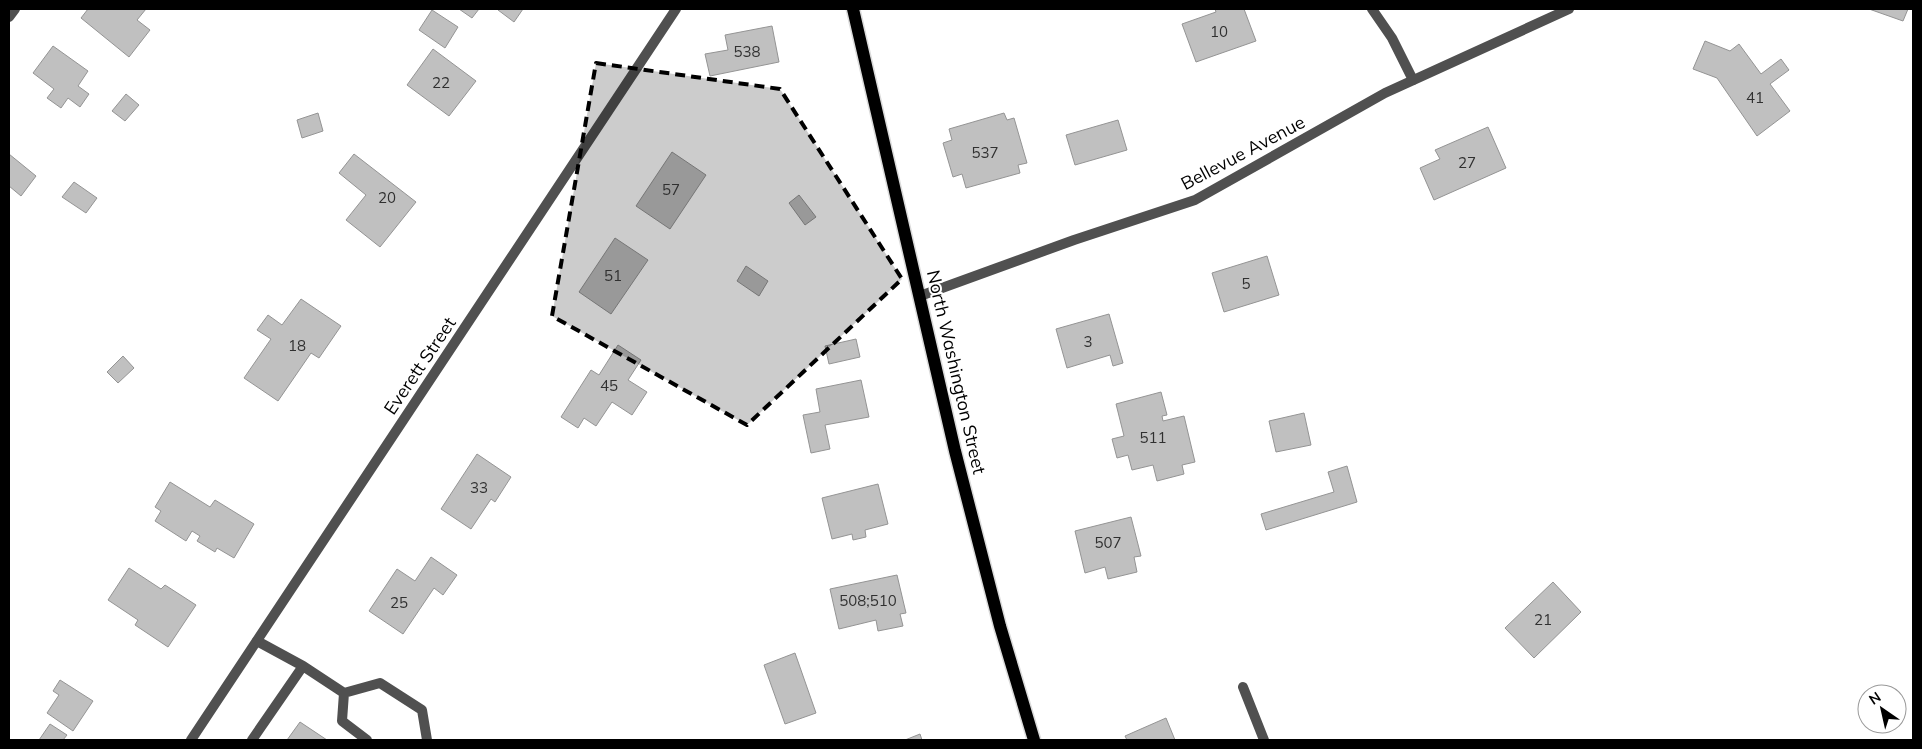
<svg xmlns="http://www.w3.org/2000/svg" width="1922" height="749" font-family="Mulish,sans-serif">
<rect width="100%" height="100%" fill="#fff"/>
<path fill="#c0c0c0" stroke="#949494" d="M 88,9 L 146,9 L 137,20 L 150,30 L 129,57 L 81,18 Z
M 459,9 L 479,9 L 472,18 Z
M 499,9 L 523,9 L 514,22 L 498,10 Z
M 1215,9 L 1244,9 L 1256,41 L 1196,62 L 1182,24 L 1216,12 Z
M 1869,9 L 1908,9 L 1903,21 Z
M 432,10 L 458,27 L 445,48 L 419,30 Z
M 772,26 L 779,62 L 710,76 L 705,54 L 728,50 L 725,35 Z
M 1705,41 L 1730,51 L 1739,44 L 1761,74 L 1781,59 L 1789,70 L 1770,84 L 1790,111 L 1757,136 L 1717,78 L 1693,69 Z
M 53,46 L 88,71 L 78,86 L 89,94 L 80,107 L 68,98 L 61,108 L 47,98 L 54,89 L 33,73 Z
M 433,49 L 476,81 L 449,116 L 407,85 Z
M 126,94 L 139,105 L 125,121 L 112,111 Z
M 318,113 L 323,131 L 302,138 L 297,120 Z
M 1004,113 L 1007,120 L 1014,118 L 1027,163 L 1018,165 L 1020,173 L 966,188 L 962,174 L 953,177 L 943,143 L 952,140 L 949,129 Z
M 1118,120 L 1127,150 L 1075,165 L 1066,135 Z
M 1488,127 L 1506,168 L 1434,200 L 1420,168 L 1440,159 L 1435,150 Z
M 672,152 L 706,175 L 670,229 L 636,206 Z
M 9,154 L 36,176 L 21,196 L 9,186 Z
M 354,154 L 416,202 L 380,247 L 346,220 L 366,195 L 339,173 Z
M 74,182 L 97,198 L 86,213 L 62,197 Z
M 799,195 L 816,217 L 805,225 L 789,203 Z
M 615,238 L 648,260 L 611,314 L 579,292 Z
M 1267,256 L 1279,295 L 1224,312 L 1212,273 Z
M 746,266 L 768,281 L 759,296 L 737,281 Z
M 301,299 L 341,326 L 319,358 L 311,353 L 278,401 L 244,378 L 271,339 L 257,330 L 268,315 L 282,325 Z
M 1109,314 L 1123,363 L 1113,366 L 1110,355 L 1067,368 L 1056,329 Z
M 856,339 L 860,357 L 829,364 L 825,346 Z
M 618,345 L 641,360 L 628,380 L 647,392 L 632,415 L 612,402 L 596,426 L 584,418 L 578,428 L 561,417 L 591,370 L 599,375 Z
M 123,356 L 134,368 L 118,383 L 107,372 Z
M 861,380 L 869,417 L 825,425 L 830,449 L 811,453 L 803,415 L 820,412 L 816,389 Z
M 1161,392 L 1167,415 L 1162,416 L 1163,421 L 1184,416 L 1195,462 L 1182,465 L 1184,474 L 1157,481 L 1153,465 L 1132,470 L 1128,455 L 1117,458 L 1112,439 L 1124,436 L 1116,404 Z
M 1304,413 L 1311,445 L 1276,452 L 1269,421 Z
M 477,454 L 511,477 L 495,502 L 491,499 L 471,529 L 441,509 Z
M 1347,466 L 1357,502 L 1266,530 L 1261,514 L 1334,492 L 1328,472 Z
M 170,482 L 210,507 L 215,500 L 254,524 L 234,558 L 217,548 L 215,552 L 197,541 L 200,536 L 192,531 L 186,541 L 155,521 L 161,511 L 155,507 Z
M 878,484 L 888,524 L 865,530 L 866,537 L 853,540 L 852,534 L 832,539 L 822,498 Z
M 1131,517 L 1141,556 L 1134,557 L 1137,572 L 1108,579 L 1105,567 L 1085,573 L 1075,531 Z
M 431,557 L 457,575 L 443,595 L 434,588 L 403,634 L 369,611 L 397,569 L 415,581 Z
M 129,568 L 161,589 L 165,585 L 196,605 L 168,647 L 135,625 L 138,620 L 108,600 Z
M 897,575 L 906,613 L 900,614 L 903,626 L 878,631 L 876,620 L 839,629 L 830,589 Z
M 1553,582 L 1581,612 L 1534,658 L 1505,628 Z
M 795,653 L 816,713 L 785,724 L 764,665 Z
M 60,680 L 93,701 L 73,731 L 47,713 L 59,695 L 53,691 Z
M 1166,718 L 1175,740 L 1127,740 L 1125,736 Z
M 300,722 L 327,740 L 287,740 Z
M 50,724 L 67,735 L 63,740 L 39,740 Z
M 920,734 L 922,740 L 905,740 Z"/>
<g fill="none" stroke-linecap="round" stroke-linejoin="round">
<defs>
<path id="primary" d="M 853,9 L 955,451 L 1000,626 L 1034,740"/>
</defs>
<use href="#primary" stroke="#dbdbdb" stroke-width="15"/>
<path stroke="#505050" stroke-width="10" d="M 1372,9 L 1392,38 L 1413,80
M 257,641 L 303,666 L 344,693
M 1243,687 L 1264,740
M 344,693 L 380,683 L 422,710 L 427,740
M 344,693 L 342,721 L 367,740
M 252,740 L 303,666"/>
<path stroke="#505050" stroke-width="10" d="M 9,17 L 15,9
M 920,296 L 1074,240 L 1195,200 L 1385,93 L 1569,9
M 191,740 L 676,9"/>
<use href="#primary" stroke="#000" stroke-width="12"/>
</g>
<path fill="#000" fill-opacity="0.2" stroke="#000" stroke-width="4" stroke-dasharray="10 6" stroke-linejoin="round" d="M 596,63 L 780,89 L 902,279 L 747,425 L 552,316 Z"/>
<g text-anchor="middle" stroke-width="4" stroke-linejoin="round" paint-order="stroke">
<g font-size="15" fill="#303030">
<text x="1219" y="37">10</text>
<text x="747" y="57">538</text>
<text x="441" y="88">22</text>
<text x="1755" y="103">41</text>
<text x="985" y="158">537</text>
<text x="1467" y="168">27</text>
<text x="671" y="195">57</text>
<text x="387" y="203">20</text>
<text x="613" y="281">51</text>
<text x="1246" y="289">5</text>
<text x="1088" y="347">3</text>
<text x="297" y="351">18</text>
<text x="609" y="391">45</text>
<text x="1153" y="443">511</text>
<text x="479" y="493">33</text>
<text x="1108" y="548">507</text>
<text x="868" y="606">508;510</text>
<text x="399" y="608">25</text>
<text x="1543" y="625">21</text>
</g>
<g font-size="18" fill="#000" stroke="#fff">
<text transform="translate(1243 153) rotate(-28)" y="6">Bellevue Avenue</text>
<text transform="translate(420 366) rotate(-56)" y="6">Everett Street</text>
<text transform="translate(956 372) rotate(77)" y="6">North Washington Street</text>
</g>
</g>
<rect width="1922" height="749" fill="none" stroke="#000000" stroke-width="20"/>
<g transform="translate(1882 709) rotate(326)"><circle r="24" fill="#ffffff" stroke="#999999"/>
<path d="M0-4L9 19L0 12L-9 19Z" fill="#000000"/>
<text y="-8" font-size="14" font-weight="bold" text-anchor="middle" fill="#000000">N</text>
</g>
</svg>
